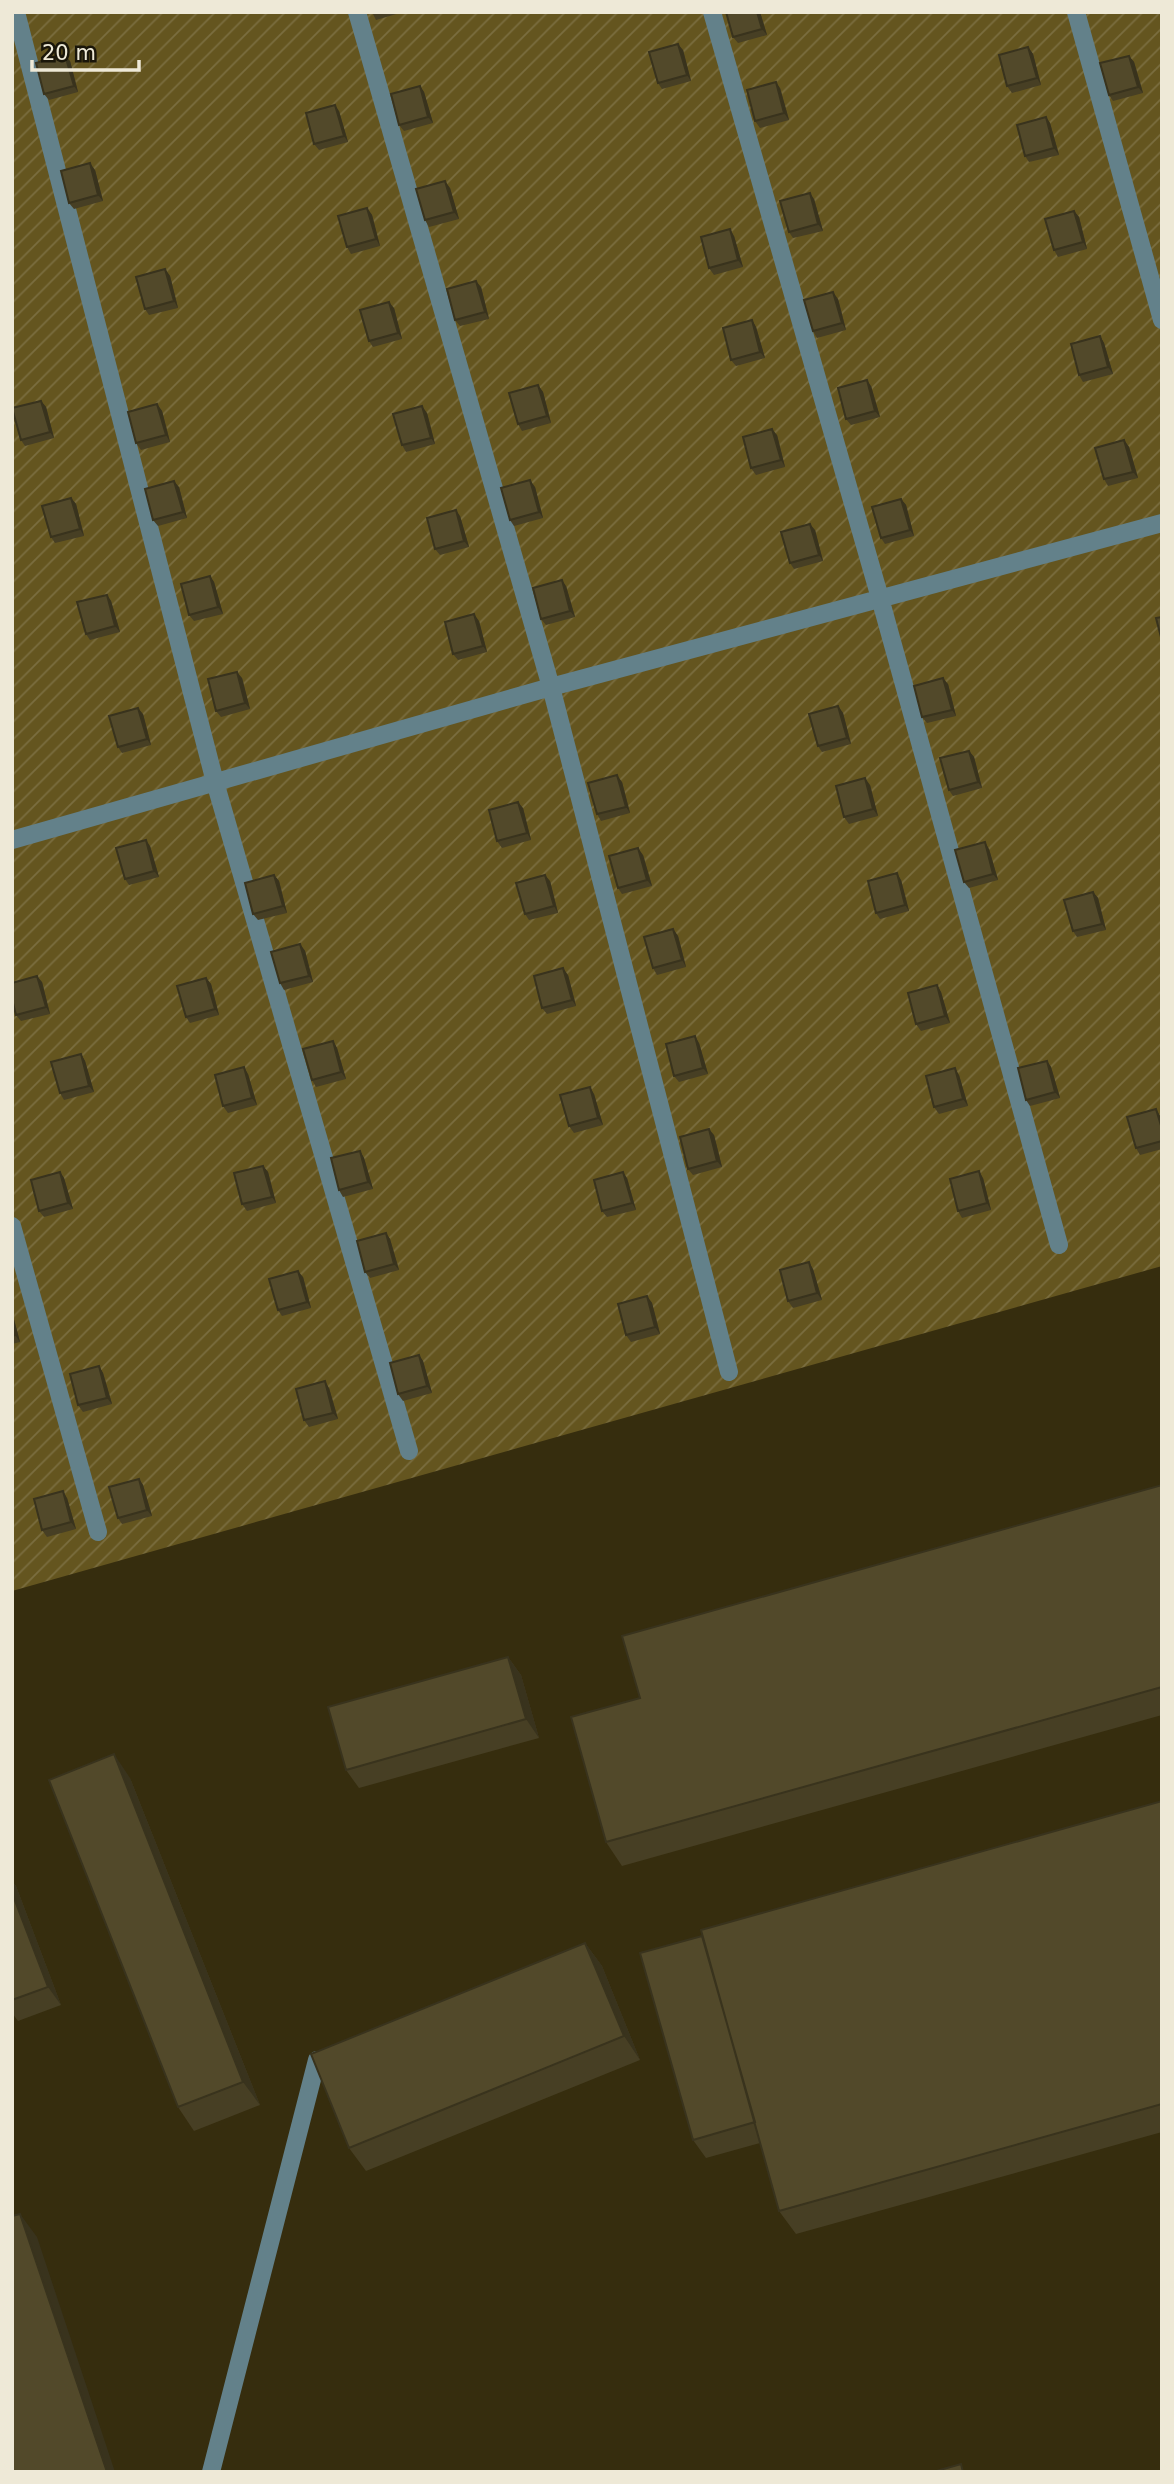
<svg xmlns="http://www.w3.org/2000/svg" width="1174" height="2484" font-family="'DejaVu Sans',sans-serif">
<defs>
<pattern id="garden-furrows" width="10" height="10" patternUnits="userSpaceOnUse" patternTransform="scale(1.75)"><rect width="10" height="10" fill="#64551f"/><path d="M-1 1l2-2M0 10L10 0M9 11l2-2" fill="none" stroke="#7a6d3f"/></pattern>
</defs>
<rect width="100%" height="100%" fill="#362d0e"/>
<path fill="url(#garden-furrows)" d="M 12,12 L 1162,12 L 1162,1266 L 12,1591 Z"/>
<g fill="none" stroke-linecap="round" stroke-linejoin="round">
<path stroke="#63818a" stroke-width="18" d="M 16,12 L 215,782 L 409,1451
M 357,12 L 551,687 L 729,1372
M 712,12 L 880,598 L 1059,1245
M 1076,12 L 1162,320
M 12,840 L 551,687 L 1162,523
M 12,1226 L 98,1532
M 211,2472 L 317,2060"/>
</g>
<path fill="#473f24" d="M 372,12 L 403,12 L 376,20 Z
M 726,12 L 760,12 L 767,35 L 738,43 L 733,37 Z
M 1028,47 L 1033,54 L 1041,85 L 1012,93 L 1007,86 Z
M 683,50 L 691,81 L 662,89 L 658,83 Z
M 1129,56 L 1134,62 L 1143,93 L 1113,101 L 1109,95 Z
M 70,61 L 78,92 L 49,100 L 44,94 Z
M 420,86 L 424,92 L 433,123 L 404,131 L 399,125 Z
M 780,88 L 789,120 L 760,128 L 755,121 Z
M 339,111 L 348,142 L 319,150 L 314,144 Z
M 1046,117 L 1050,123 L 1059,155 L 1029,162 L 1025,156 Z
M 95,170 L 103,201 L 74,209 L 69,203 Z
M 450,188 L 459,219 L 429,227 L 425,220 Z
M 814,199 L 823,231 L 793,238 L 789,232 Z
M 367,208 L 372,215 L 380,246 L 351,254 L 347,247 Z
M 1074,211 L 1079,217 L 1087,249 L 1058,257 L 1054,250 Z
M 734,236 L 743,267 L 714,275 L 709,268 Z
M 165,269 L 170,276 L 178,308 L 149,315 L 145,309 Z
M 481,287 L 489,319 L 460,326 L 455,320 Z
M 838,299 L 846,330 L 817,338 L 813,331 Z
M 394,308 L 402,339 L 373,347 L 369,341 Z
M 752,320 L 756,327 L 765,358 L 736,366 L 731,360 Z
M 1100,336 L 1104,343 L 1113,374 L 1083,382 L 1079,375 Z
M 538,385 L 543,392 L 551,423 L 522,431 L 518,424 Z
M 871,386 L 880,417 L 851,425 L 846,419 Z
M 41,401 L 46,407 L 54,438 L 25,446 L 21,440 Z
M 157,404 L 162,411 L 170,442 L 141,450 L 136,443 Z
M 427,413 L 435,444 L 406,452 L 402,445 Z
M 777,435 L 785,467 L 756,475 L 751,468 Z
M 1124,440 L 1129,447 L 1138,478 L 1108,486 L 1104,479 Z
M 179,487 L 187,518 L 158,526 L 153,520 Z
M 535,487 L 543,518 L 514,526 L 510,520 Z
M 71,498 L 76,504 L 84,536 L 55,543 L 51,537 Z
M 901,499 L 906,505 L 914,536 L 885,544 L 881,538 Z
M 460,516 L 469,547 L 440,555 L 435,549 Z
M 815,530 L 823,561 L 794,569 L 790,563 Z
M 210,576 L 214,582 L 223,614 L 194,621 L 189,615 Z
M 566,586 L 575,617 L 546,625 L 541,619 Z
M 107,595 L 111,601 L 120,632 L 90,640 L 86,634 Z
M 479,621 L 487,652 L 458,660 L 453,654 Z
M 242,678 L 250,709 L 221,717 L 216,711 Z
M 948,684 L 956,716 L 927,723 L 922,717 Z
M 838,706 L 843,713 L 851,744 L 822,752 L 818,746 Z
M 143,714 L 151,745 L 122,753 L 118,747 Z
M 969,751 L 974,757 L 982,788 L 953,796 L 949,790 Z
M 622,782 L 630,813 L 601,821 L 597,814 Z
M 870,785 L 878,816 L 849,824 L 844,817 Z
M 523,808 L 531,840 L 502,848 L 497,841 Z
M 150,846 L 159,877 L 129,885 L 125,879 Z
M 989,849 L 998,880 L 969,888 L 964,882 Z
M 643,855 L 652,886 L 622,894 L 618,888 Z
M 274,875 L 279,881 L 287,913 L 258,920 L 253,914 Z
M 901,880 L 909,911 L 880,919 L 876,913 Z
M 550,881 L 558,913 L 529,920 L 525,914 Z
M 1093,892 L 1098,898 L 1106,930 L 1077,937 L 1073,931 Z
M 673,929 L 678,936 L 686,967 L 657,975 L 653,968 Z
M 300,944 L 305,951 L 313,982 L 284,990 L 280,983 Z
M 568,975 L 576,1006 L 547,1014 L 542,1008 Z
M 206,978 L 211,984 L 219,1015 L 190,1023 L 186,1017 Z
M 42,982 L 50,1014 L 21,1021 L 16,1015 Z
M 937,985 L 941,992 L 950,1023 L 921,1031 L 916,1024 Z
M 333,1041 L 337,1048 L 346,1079 L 316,1087 L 312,1080 Z
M 699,1043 L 708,1074 L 679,1082 L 674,1076 Z
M 81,1054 L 85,1061 L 94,1092 L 64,1100 L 60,1093 Z
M 1047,1061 L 1051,1067 L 1060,1098 L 1030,1106 L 1026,1100 Z
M 248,1074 L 257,1105 L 228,1113 L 223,1106 Z
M 959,1075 L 968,1106 L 939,1114 L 934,1107 Z
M 594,1094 L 603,1125 L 574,1133 L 569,1126 Z
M 1161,1115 L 1162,1149 L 1140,1155 L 1136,1148 Z
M 714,1135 L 722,1167 L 693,1175 L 688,1169 Z
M 360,1151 L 364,1158 L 373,1189 L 343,1197 L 339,1190 Z
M 263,1166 L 268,1172 L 276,1203 L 247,1211 L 242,1204 Z
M 60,1172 L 64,1178 L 73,1209 L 44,1217 L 39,1211 Z
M 627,1178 L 636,1210 L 607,1217 L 602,1211 Z
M 983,1178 L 991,1210 L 962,1218 L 958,1211 Z
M 386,1233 L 390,1239 L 399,1270 L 370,1278 L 365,1272 Z
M 813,1269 L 822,1300 L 793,1308 L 788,1301 Z
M 303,1277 L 311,1308 L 282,1316 L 278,1310 Z
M 647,1296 L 652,1303 L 660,1334 L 631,1342 L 626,1335 Z
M 12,1312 L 20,1342 L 12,1344 Z
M 419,1355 L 423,1361 L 432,1393 L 403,1401 L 398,1394 Z
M 99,1366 L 103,1373 L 112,1404 L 83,1412 L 78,1405 Z
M 329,1388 L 338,1419 L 309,1427 L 304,1420 Z
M 139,1479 L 143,1485 L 152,1516 L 122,1524 L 118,1518 Z
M 1162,1485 L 1162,1715 L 622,1866 L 606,1842 L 640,1698 Z
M 67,1498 L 76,1529 L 47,1537 L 42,1530 Z
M 508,1657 L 521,1675 L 539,1738 L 359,1788 L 346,1770 Z
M 130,1778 L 260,2105 L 194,2131 L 178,2107 Z
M 1162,1801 L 1162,2132 L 796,2234 L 779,2211 L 760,2143 L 706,2158 L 693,2140 L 702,1936 Z
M 12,1881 L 16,1886 L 61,2005 L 18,2021 L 12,2013 Z
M 585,1943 L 602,1966 L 640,2060 L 366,2171 L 349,2148 Z"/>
<path fill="#39331d" d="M 757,12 L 760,12 L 767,35 L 762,29 Z
M 678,44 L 683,50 L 691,81 L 687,75 Z
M 1028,47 L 1033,54 L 1041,85 L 1037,78 Z
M 65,55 L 70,61 L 78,92 L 74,86 Z
M 1129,56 L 1134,62 L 1143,93 L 1138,87 Z
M 776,82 L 780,88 L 789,120 L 784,113 Z
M 420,86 L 424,92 L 433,123 L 428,117 Z
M 335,105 L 339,111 L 348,142 L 344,136 Z
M 1046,117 L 1050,123 L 1059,155 L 1054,148 Z
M 90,163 L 95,170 L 103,201 L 98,195 Z
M 445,181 L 450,188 L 459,219 L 454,212 Z
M 810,193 L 814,199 L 823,231 L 818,224 Z
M 367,208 L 372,215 L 380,246 L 376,239 Z
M 1074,211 L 1079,217 L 1087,249 L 1083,242 Z
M 730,229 L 734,236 L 743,267 L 738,260 Z
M 165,269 L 170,276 L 178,308 L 174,301 Z
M 476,281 L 481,287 L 489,319 L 485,312 Z
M 833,292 L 838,299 L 846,330 L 842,323 Z
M 389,302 L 394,308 L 402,339 L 398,333 Z
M 752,320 L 756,327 L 765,358 L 760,352 Z
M 1100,336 L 1104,343 L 1113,374 L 1108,367 Z
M 867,380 L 871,386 L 880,417 L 875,411 Z
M 538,385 L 543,392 L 551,423 L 547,416 Z
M 41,401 L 46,407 L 54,438 L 50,432 Z
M 157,404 L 162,411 L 170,442 L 166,435 Z
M 422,406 L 427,413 L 435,444 L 431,438 Z
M 772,429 L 777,435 L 785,467 L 781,460 Z
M 1124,440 L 1129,447 L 1138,478 L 1133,472 Z
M 530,480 L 535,487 L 543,518 L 539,512 Z
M 174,481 L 179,487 L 187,518 L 183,512 Z
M 71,498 L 76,504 L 84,536 L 80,529 Z
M 901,499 L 906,505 L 914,536 L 910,530 Z
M 456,510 L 460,516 L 469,547 L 464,541 Z
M 810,524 L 815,530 L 823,561 L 819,555 Z
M 210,576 L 214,582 L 223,614 L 218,607 Z
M 562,580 L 566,586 L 575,617 L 570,611 Z
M 107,595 L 111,601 L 120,632 L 115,626 Z
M 474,614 L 479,621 L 487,652 L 483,646 Z
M 237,672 L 242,678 L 250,709 L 245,703 Z
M 943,678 L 948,684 L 956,716 L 952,710 Z
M 838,706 L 843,713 L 851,744 L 847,738 Z
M 138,708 L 143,714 L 151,745 L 147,739 Z
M 969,751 L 974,757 L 982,788 L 978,782 Z
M 617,775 L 622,782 L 630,813 L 626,807 Z
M 865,778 L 870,785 L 878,816 L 873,809 Z
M 518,802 L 523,808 L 531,840 L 527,833 Z
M 146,840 L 150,846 L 159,877 L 154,871 Z
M 985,842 L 989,849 L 998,880 L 993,874 Z
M 638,848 L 643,855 L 652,886 L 647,880 Z
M 897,873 L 901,880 L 909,911 L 905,905 Z
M 274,875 L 279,881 L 287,913 L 283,906 Z
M 545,875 L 550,881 L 558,913 L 554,906 Z
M 1093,892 L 1098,898 L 1106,930 L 1102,924 Z
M 673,929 L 678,936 L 686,967 L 682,960 Z
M 300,944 L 305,951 L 313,982 L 309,976 Z
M 563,968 L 568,975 L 576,1006 L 572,1000 Z
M 37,976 L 42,982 L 50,1014 L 46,1007 Z
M 206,978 L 211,984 L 219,1015 L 215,1009 Z
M 937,985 L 941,992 L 950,1023 L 945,1016 Z
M 695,1036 L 699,1043 L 708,1074 L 703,1068 Z
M 333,1041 L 337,1048 L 346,1079 L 341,1072 Z
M 81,1054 L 85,1061 L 94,1092 L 89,1086 Z
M 1047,1061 L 1051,1067 L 1060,1098 L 1055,1092 Z
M 244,1067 L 248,1074 L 257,1105 L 252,1098 Z
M 955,1068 L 959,1075 L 968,1106 L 963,1099 Z
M 590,1087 L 594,1094 L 603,1125 L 598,1118 Z
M 1156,1109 L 1162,1119 L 1162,1129 Z
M 709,1129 L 714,1135 L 722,1167 L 717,1161 Z
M 360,1151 L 364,1158 L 373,1189 L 368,1182 Z
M 263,1166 L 268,1172 L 276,1203 L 272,1197 Z
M 979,1171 L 983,1178 L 991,1210 L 987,1203 Z
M 60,1172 L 64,1178 L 73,1209 L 68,1203 Z
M 623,1172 L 627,1178 L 636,1210 L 632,1203 Z
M 386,1233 L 390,1239 L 399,1270 L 394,1264 Z
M 809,1262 L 813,1269 L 822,1300 L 817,1293 Z
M 298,1271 L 303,1277 L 311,1308 L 307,1302 Z
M 647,1296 L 652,1303 L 660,1334 L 655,1327 Z
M 12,1312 L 20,1342 L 15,1335 L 12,1323 Z
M 419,1355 L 423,1361 L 432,1393 L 427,1386 Z
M 99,1366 L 103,1373 L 112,1404 L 107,1398 Z
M 325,1381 L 329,1388 L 338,1419 L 333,1413 Z
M 139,1479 L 143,1485 L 152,1516 L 147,1510 Z
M 63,1491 L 67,1498 L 76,1529 L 71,1522 Z
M 508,1657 L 521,1675 L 539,1738 L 526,1719 Z
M 114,1754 L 130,1778 L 260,2105 L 243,2082 Z
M 12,1881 L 16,1886 L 61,2005 L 48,1987 L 12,1893 Z
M 585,1943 L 602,1966 L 640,2060 L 624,2036 Z
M 20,2214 L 37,2237 L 115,2472 L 107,2472 Z"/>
<path fill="#52492a" stroke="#39331d" stroke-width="2" d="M 726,12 L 757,12 L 762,29 L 733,37 Z
M 678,44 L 687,75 L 658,83 L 649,52 Z
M 1028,47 L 1037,78 L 1007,86 L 999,55 Z
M 65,55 L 74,86 L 44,94 L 36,63 Z
M 1129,56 L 1138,87 L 1109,95 L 1100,63 Z
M 776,82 L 784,113 L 755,121 L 747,90 Z
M 420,86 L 428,117 L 399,125 L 391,94 Z
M 335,105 L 344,136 L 314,144 L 306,113 Z
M 1046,117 L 1054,148 L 1025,156 L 1017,125 Z
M 90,163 L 98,195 L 69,203 L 61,171 Z
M 445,181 L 454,212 L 425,220 L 416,189 Z
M 810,193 L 818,224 L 789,232 L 780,201 Z
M 367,208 L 376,239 L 347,247 L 338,216 Z
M 1074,211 L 1083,242 L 1054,250 L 1045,219 Z
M 730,229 L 738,260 L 709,268 L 701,237 Z
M 165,269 L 174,301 L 145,309 L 136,277 Z
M 476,281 L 485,312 L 455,320 L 447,289 Z
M 833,292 L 842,323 L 813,331 L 804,300 Z
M 389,302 L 398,333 L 369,341 L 360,310 Z
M 752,320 L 760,352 L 731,360 L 723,328 Z
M 1100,336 L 1108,367 L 1079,375 L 1071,344 Z
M 867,380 L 875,411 L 846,419 L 838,388 Z
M 538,385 L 547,416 L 518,424 L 509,393 Z
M 41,401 L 50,432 L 21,440 L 12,408 Z
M 157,404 L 166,435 L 136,443 L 128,412 Z
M 422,406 L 431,438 L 402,445 L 393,414 Z
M 772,429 L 781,460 L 751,468 L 743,437 Z
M 1124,440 L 1133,472 L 1104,479 L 1095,448 Z
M 530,480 L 539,512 L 510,520 L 501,488 Z
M 174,481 L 183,512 L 153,520 L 145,489 Z
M 71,498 L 80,529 L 51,537 L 42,506 Z
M 901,499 L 910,530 L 881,538 L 872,507 Z
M 456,510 L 464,541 L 435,549 L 427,518 Z
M 810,524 L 819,555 L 790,563 L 781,532 Z
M 210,576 L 218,607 L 189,615 L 181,584 Z
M 562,580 L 570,611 L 541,619 L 533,588 Z
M 107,595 L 115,626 L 86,634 L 77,602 Z
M 474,614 L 483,646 L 453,654 L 445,622 Z
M 1162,617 L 1162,641 L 1156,618 Z
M 237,672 L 245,703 L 216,711 L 208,679 Z
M 943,678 L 952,710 L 922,717 L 914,686 Z
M 838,706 L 847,738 L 818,746 L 809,714 Z
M 138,708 L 147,739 L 118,747 L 109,716 Z
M 969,751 L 978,782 L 949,790 L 940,758 Z
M 617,775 L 626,807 L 597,814 L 588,783 Z
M 865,778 L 873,809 L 844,817 L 836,786 Z
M 518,802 L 527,833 L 497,841 L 489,810 Z
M 146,840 L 154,871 L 125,879 L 116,848 Z
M 985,842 L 993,874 L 964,882 L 955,850 Z
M 638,848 L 647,880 L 618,888 L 609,856 Z
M 897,873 L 905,905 L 876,913 L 868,881 Z
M 274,875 L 283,906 L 253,914 L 245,883 Z
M 545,875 L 554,906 L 525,914 L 516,883 Z
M 1093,892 L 1102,924 L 1073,931 L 1064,900 Z
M 673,929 L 682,960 L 653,968 L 644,937 Z
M 300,944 L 309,976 L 280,983 L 271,952 Z
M 563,968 L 572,1000 L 542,1008 L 534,976 Z
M 37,976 L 46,1007 L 16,1015 L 12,999 L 12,983 Z
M 206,978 L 215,1009 L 186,1017 L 177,986 Z
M 937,985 L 945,1016 L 916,1024 L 908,993 Z
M 695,1036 L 703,1068 L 674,1076 L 666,1044 Z
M 333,1041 L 341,1072 L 312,1080 L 303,1049 Z
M 81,1054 L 89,1086 L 60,1093 L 51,1062 Z
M 1047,1061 L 1055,1092 L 1026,1100 L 1018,1068 Z
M 244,1067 L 252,1098 L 223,1106 L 215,1075 Z
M 955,1068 L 963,1099 L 934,1107 L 926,1076 Z
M 590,1087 L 598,1118 L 569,1126 L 560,1095 Z
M 1156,1109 L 1162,1129 L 1162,1141 L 1136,1148 L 1127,1117 Z
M 709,1129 L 717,1161 L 688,1169 L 680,1137 Z
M 360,1151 L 368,1182 L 339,1190 L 331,1158 Z
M 263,1166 L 272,1197 L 242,1204 L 234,1173 Z
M 979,1171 L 987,1203 L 958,1211 L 950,1179 Z
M 60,1172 L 68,1203 L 39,1211 L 31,1180 Z
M 623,1172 L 632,1203 L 602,1211 L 594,1180 Z
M 386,1233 L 394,1264 L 365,1272 L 357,1241 Z
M 809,1262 L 817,1293 L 788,1301 L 780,1270 Z
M 298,1271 L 307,1302 L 278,1310 L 269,1279 Z
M 647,1296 L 655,1327 L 626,1335 L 618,1304 Z
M 12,1323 L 15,1335 L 12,1336 Z
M 419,1355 L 427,1386 L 398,1394 L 390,1363 Z
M 99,1366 L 107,1398 L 78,1405 L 70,1374 Z
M 325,1381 L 333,1413 L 304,1420 L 296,1389 Z
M 139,1479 L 147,1510 L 118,1518 L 109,1487 Z
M 1162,1485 L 1162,1687 L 606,1842 L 571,1717 L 640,1698 L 622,1636 Z
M 63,1491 L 71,1522 L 42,1530 L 34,1499 Z
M 508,1657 L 526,1719 L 346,1770 L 328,1707 Z
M 114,1754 L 243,2082 L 178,2107 L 49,1780 Z
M 1162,1801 L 1162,2104 L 779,2211 L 701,1930 Z
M 12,1893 L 48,1987 L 12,2000 Z
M 702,1936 L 755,2122 L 693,2140 L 640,1953 Z
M 585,1943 L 624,2036 L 349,2148 L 311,2054 Z
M 20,2214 L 107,2472 L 12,2472 L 12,2216 Z
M 961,2464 L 963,2472 L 933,2472 Z"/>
<rect width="1174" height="2484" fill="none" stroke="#eee9d7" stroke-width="28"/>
<path d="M32 60v10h107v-10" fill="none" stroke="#eee9d7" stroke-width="3.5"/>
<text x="42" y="60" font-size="21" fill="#eee9d7" stroke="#1a1609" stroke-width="5" paint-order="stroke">20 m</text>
</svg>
